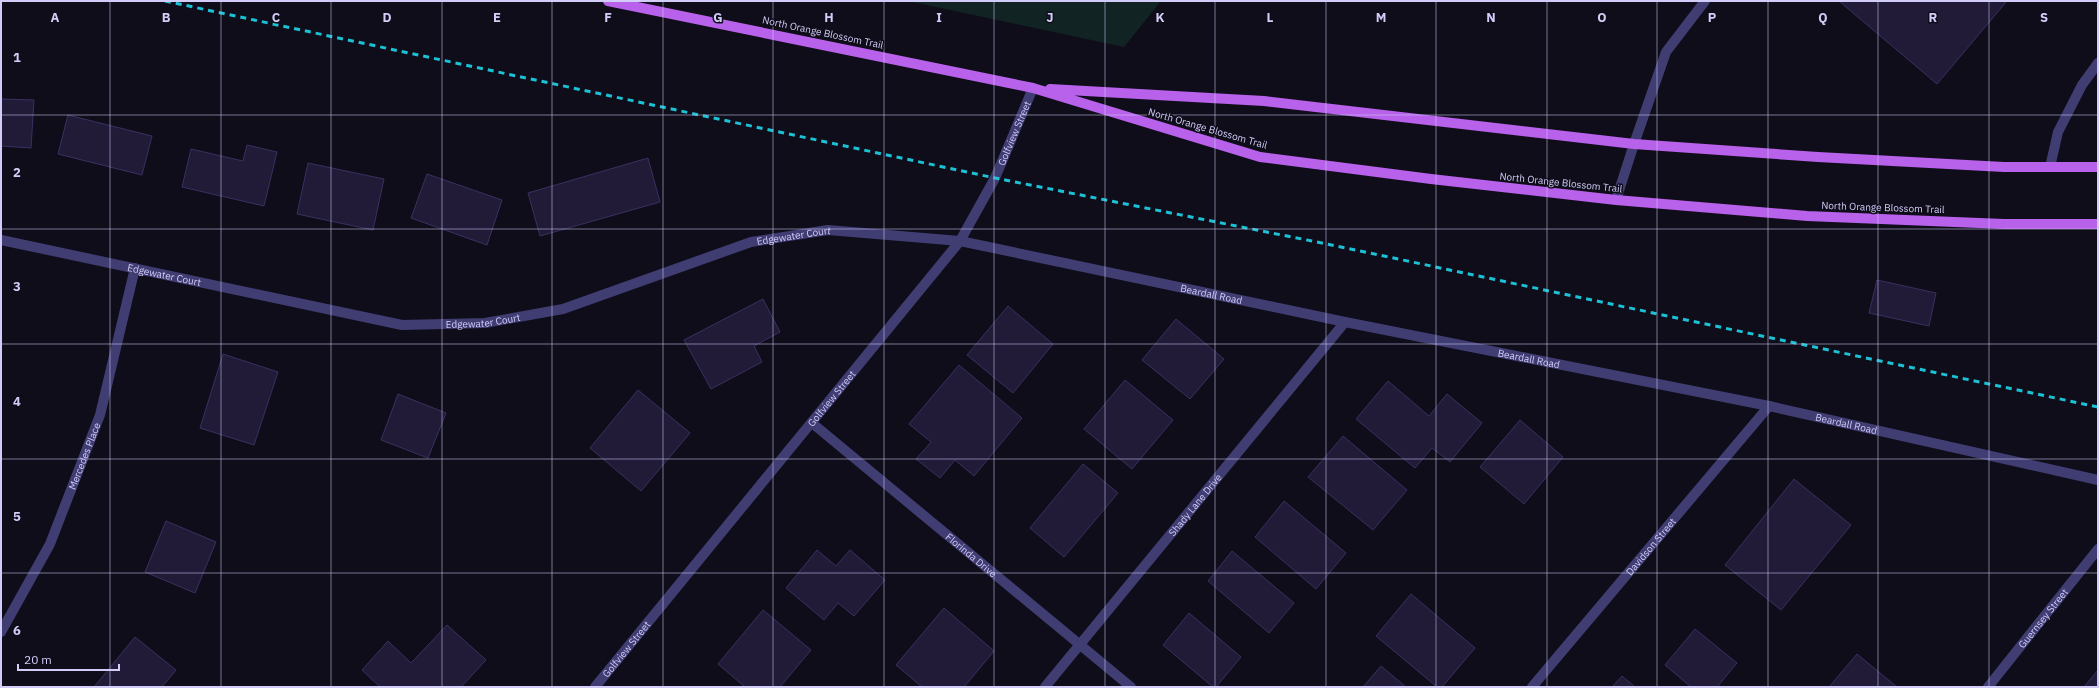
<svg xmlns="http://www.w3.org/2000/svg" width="2099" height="688" font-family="'IBM Plex Sans',sans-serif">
<rect width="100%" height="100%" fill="#0f0d1a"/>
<path fill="#112322" d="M 908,1 L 1161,1 L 1124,47 Z"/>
<path fill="#211b38" stroke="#3a3061" d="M 1839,1 L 2007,1 L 1937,84 Z
M 1,99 L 34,100 L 31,148 L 1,146 Z
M 68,115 L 152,136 L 142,175 L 58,154 Z
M 247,145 L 277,152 L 264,206 L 182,187 L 191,149 L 243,161 Z
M 648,158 L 660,202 L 540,236 L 528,193 Z
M 308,163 L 384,179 L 373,230 L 297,214 Z
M 427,174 L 502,200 L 487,245 L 411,218 Z
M 1877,280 L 1936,293 L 1929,326 L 1869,313 Z
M 763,299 L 780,332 L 754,346 L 762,362 L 711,389 L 684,340 Z
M 1008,306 L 1053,344 L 1013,393 L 967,355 Z
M 1176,319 L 1224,359 L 1190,399 L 1142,360 Z
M 223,354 L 278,372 L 254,445 L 200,428 Z
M 959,365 L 1022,418 L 974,476 L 955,460 L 940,478 L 916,459 L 931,442 L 909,424 Z
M 1125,380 L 1173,420 L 1132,469 L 1084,429 Z
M 1388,381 L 1429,416 L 1447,394 L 1482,423 L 1450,462 L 1432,448 L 1415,468 L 1356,419 Z
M 638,390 L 690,433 L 641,491 L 590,448 Z
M 398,394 L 446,413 L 428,458 L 381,440 Z
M 1520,420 L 1563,457 L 1524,504 L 1480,467 Z
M 1343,436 L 1407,490 L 1373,530 L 1308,477 Z
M 1083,464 L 1118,493 L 1064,557 L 1030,528 Z
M 1794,479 L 1851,525 L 1781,610 L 1725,565 Z
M 1284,501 L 1346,553 L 1316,589 L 1255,537 Z
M 166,521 L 216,542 L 195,593 L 145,572 Z
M 817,550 L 836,566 L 850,550 L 885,580 L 854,616 L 838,603 L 824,620 L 786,588 Z
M 1232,551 L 1294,603 L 1269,633 L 1208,581 Z
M 1411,594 L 1475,648 L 1442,687 L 1437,687 L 1376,636 Z
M 944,608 L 994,651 L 964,687 L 922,687 L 896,665 Z
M 763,610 L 811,650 L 780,687 L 745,687 L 718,664 Z
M 1189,613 L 1241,657 L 1216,687 L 1213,687 L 1163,645 Z
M 447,625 L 486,660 L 461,687 L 380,687 L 362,670 L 388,641 L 411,663 Z
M 1695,629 L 1737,663 L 1717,687 L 1691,687 L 1665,665 Z
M 135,637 L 176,670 L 162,687 L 94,687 Z
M 1857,654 L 1897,687 L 1829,687 Z
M 1381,666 L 1406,687 L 1363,687 Z
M 2098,670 L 2098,687 L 2084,687 Z
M 1622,676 L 1635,687 L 1612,687 Z"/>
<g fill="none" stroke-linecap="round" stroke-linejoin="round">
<path stroke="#403d73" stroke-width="10" d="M 1634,144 L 1666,52 L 1705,1
M 2050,167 L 2058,132 L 2082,85 L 2098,63"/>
<g stroke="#403d73" stroke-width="10">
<path d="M 1616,200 L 1634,144"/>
<path id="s1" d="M 1,240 L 402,325 L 485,323 L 563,309 L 751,242 L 828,230 L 960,241 L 1345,322 L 1769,406 L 2098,480"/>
<path id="s2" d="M 812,423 L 1131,687"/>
<path id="s3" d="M 1,632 L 50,544 L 100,415 L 135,268"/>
<path id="s4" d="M 595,687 L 960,241 L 995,178 L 1033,88"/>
<path id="s5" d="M 1045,687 L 1345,322"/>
<path id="s6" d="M 1532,687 L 1769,406"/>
<path id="s7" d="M 1988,687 L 2098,549"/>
</g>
<path stroke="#b861eb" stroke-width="10" d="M 608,1 L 1033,88 L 1260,157 L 1431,179 L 1616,200 L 1807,216 L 2004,224 L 2098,224
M 1050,89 L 1264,101 L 1634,144 L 1818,157 L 2004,167 L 2098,167"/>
<path stroke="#1cc1d5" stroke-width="3" stroke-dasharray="6 5" stroke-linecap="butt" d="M 165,1 L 995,178 L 1327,244 L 2098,407"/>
</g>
<path fill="none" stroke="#d1ccf8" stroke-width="1" stroke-opacity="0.55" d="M 110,1 L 110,687M 221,1 L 221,687M 331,1 L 331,687M 442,1 L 442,687M 552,1 L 552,687M 663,1 L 663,687M 773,1 L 773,687M 884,1 L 884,687M 994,1 L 994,687M 1105,1 L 1105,687M 1215,1 L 1215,687M 1326,1 L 1326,687M 1436,1 L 1436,687M 1547,1 L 1547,687M 1657,1 L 1657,687M 1768,1 L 1768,687M 1878,1 L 1878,687M 1989,1 L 1989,687M 1,115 L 2098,115M 1,229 L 2098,229M 1,344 L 2098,344M 1,459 L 2098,459M 1,573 L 2098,573"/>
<g text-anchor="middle" stroke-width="3" stroke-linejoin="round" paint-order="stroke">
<g font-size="10" fill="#d1ccf8" stroke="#0f0d1a">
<text transform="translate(823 32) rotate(12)" y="4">North Orange Blossom Trail</text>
<text transform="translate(1208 128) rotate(16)" y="4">North Orange Blossom Trail</text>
<text dy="4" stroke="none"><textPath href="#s4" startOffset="697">Golfview Street</textPath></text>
<text transform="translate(1561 182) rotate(6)" y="4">North Orange Blossom Trail</text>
<text transform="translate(1883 207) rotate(2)" y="4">North Orange Blossom Trail</text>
<text dy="4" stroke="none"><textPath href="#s1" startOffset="815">Edgewater Court</textPath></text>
<text dy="4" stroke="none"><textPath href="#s1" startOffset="167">Edgewater Court</textPath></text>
<text dy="4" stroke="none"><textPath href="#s1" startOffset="1239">Beardall Road</textPath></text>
<text dy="4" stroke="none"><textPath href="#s1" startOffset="491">Edgewater Court</textPath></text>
<text dy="4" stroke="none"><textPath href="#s1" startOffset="1563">Beardall Road</textPath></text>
<text dy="4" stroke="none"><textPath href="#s4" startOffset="373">Golfview Street</textPath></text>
<text dy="4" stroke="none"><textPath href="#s1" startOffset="1887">Beardall Road</textPath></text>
<text dy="4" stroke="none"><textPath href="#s3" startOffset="195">Mercedes Place</textPath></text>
<text dy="4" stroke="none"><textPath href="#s5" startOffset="236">Shady Lane Drive</textPath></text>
<text dy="4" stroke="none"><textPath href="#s6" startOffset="184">Davidson Street</textPath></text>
<text dy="4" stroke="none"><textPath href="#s2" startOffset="207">Florinda Drive</textPath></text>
<text dy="4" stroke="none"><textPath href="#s7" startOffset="88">Guernsey Street</textPath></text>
<text dy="4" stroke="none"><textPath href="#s4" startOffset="49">Golfview Street</textPath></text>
</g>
</g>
<g font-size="13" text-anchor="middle" font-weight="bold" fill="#d1ccf8" stroke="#0f0d1a" stroke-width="3" stroke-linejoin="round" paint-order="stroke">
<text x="55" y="22">A</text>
<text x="166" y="22">B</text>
<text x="276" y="22">C</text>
<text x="387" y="22">D</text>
<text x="497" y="22">E</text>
<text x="608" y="22">F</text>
<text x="718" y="22">G</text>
<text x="829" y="22">H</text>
<text x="939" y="22">I</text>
<text x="1050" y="22">J</text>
<text x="1160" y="22">K</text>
<text x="1270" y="22">L</text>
<text x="1381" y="22">M</text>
<text x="1491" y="22">N</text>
<text x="1602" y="22">O</text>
<text x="1712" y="22">P</text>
<text x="1823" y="22">Q</text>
<text x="1933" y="22">R</text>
<text x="2044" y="22">S</text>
<text x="17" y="62">1</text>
<text x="17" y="177">2</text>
<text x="17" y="291">3</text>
<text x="17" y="406">4</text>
<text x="17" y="521">5</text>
<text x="17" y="635">6</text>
</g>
<rect width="2099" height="688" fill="none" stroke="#d1ccf8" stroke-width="4"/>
<path d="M18 664v6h101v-6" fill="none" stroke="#d1ccf8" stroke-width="2"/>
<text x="24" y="664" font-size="12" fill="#d1ccf8" stroke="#0f0d1a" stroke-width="3" paint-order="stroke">20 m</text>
</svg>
